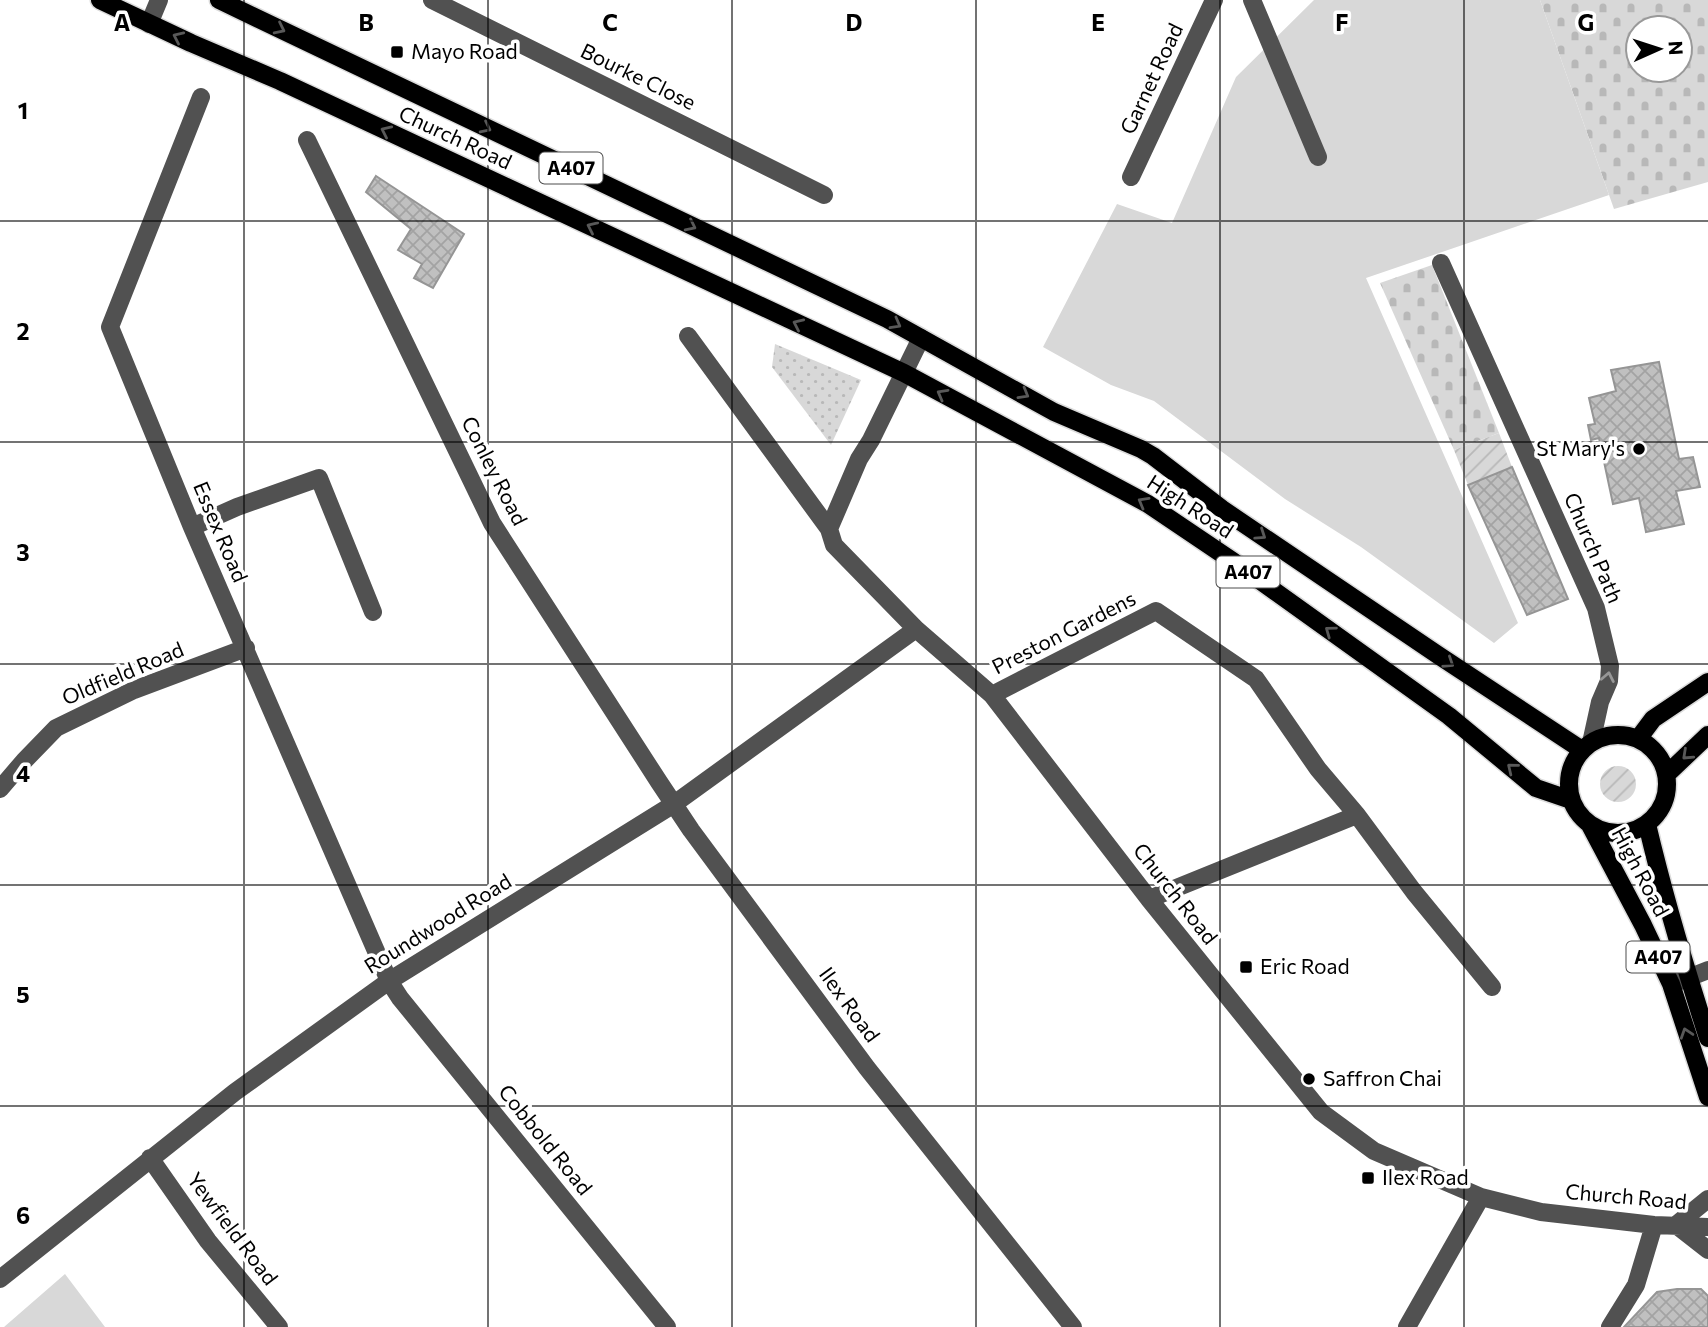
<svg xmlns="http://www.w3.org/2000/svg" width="1708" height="1327" font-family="Commissioner,sans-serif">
<defs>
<pattern id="grass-dots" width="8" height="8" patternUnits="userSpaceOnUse" patternTransform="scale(1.75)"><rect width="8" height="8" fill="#d8d8d8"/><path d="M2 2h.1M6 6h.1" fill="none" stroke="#b8b8b8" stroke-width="1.8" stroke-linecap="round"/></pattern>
<pattern id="cemetery-stones" width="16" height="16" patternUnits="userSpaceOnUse" patternTransform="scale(1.75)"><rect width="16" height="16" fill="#d8d8d8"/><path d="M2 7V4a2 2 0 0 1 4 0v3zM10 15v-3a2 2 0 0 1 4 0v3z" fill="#b8b8b8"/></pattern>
<pattern id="garden-furrows" width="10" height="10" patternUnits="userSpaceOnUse" patternTransform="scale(1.75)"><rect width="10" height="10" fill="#d8d8d8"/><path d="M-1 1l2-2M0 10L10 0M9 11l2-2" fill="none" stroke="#b8b8b8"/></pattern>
<pattern id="building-cross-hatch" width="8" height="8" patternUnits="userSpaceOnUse" patternTransform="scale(1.75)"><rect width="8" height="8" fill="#c0c0c0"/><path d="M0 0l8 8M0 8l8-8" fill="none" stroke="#a3a3a3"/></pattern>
</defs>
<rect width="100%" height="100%" fill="#fff"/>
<path fill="url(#grass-dots)" d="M 775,344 L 861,380 L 831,445 L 772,367 Z"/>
<path fill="url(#cemetery-stones)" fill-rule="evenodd" d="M 1540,0 L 1708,0 L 1708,182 L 1614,209 ZM 1680,28 L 1680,70 L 1638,70 L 1638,28 Z
M 1432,265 L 1499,433 L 1454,450 L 1380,283 Z"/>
<path fill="#d8d8d8" d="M 1314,0 L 1540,0 L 1609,195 L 1366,278 L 1518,623 L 1494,643 L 1361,547 L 1285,499 L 1154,401 L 1111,385 L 1043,347 L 1117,204 L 1172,223 L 1236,77 Z
M 65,1274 L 105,1327 L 4,1327 Z"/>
<path fill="url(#garden-furrows)" d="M 1499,433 L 1512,467 L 1468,485 L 1454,450 Z
M1600 784a18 18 0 1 1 36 0a18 18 0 1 1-36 0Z"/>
<path fill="url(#building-cross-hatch)" stroke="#959595" stroke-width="2" d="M 376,176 L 464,234 L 433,288 L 414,278 L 422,264 L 398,250 L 411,229 L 366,192 Z
M 1659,362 L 1679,459 L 1693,457 L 1700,487 L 1676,491 L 1684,524 L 1646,532 L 1639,498 L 1613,504 L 1599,438 L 1591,440 L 1588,425 L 1595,424 L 1589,398 L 1616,391 L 1611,370 Z
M 1512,467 L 1568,599 L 1527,615 L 1468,485 Z
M 1677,1289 L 1701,1289 L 1708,1296 L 1708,1327 L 1624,1327 L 1657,1292 Z"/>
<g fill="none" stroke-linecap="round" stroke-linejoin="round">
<defs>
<path id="major" d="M 100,0 L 191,43 L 280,81 L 904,373 L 1148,504 L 1234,562 L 1449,716 L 1536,788 L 1571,800
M 219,0 L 887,319 L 1054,412 L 1141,449 L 1153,456 L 1222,509 L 1438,655 L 1582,750
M1569 784a49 49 0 1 1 98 0a49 49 0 1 1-98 0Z
M 1638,739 L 1653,719 L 1708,682
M 1666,775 L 1708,735
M 1647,824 C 1664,896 1685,967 1708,1038
M 1590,825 L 1643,925 L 1671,984 L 1708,1097"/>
</defs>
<use href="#major" stroke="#dbdbdb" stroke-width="21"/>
<path stroke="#515151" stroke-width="18" d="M 432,0 L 824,195
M 1252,0 L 1318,157
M 149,24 L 159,0
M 201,97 L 110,327 L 192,527 L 389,981 L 400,998 L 667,1327
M 307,140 L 492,523 L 659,782 L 691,830 L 867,1068 L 1073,1327
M 1131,177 L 1214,0
M 1441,263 L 1596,608 L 1610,666 L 1609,681 L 1600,702 L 1591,743
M 688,336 L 829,529
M 921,338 L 871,440 L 859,459 L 829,529 L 834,545 L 916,629 L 992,695 L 1149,899 L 1321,1112 L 1374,1151 L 1481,1197 L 1541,1212 L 1654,1225 L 1708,1227
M 192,527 L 237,507 L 319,478 L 373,612
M 992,695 L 1156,611 L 1256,679 L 1318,769 L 1357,815 L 1414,892 L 1492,987
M 0,789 L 24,761 L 56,728 L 134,690 L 246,648
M 1149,899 L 1357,815
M 1675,983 L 1708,970
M 150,1158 L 208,1241 L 279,1327
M 1676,1225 L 1708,1199
M 1676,1225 L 1708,1250
M 0,1279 L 235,1092 L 389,981 L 674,804 L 916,629
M 1407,1327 L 1481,1197
M 1610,1327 L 1636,1285 L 1654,1225"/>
<use href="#major" stroke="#000" stroke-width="18"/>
</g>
<defs><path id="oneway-chevron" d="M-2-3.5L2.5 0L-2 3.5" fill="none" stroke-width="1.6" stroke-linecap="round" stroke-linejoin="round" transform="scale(1.75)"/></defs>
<g stroke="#595959">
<use href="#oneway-chevron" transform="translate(280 29) rotate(26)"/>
<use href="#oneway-chevron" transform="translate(178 37) rotate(-155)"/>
<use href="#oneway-chevron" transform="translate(486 128) rotate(26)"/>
<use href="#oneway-chevron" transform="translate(386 131) rotate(-155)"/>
<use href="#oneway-chevron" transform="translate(691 226) rotate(26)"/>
<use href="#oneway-chevron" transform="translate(592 227) rotate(-155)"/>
<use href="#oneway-chevron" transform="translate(798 324) rotate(-155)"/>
<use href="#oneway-chevron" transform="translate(896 324) rotate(29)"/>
<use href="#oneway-chevron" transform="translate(942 394) rotate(-151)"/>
<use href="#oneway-chevron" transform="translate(1024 394) rotate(30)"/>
<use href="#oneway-chevron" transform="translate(1143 502) rotate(-150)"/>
<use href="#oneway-chevron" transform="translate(1261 535) rotate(34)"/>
<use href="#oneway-chevron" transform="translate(1330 631) rotate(-144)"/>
<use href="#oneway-chevron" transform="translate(1449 663) rotate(33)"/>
<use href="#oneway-chevron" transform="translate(1687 755) rotate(137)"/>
<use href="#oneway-chevron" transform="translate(1512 768) rotate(-141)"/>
<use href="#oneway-chevron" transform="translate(1686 1033) rotate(-108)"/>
</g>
<use stroke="#979797" href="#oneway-chevron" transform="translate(1608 677) rotate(-79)"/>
<path fill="none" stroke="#000" stroke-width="2" stroke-opacity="0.55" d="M 244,0 L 244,1327M 488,0 L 488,1327M 732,0 L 732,1327M 976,0 L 976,1327M 1220,0 L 1220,1327M 1464,0 L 1464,1327M 0,221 L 1708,221M 0,442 L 1708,442M 0,664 L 1708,664M 0,885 L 1708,885M 0,1106 L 1708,1106"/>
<g fill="#000" stroke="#fff" stroke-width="2.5">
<rect x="390" y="45" width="14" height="14" rx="3.5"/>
<circle cx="1639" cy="449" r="7"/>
<rect x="1239" y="960" width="14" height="14" rx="3.5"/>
<circle cx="1309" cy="1079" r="7"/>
<rect x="1361" y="1171" width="14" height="14" rx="3.5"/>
</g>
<g text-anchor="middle" stroke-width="7" stroke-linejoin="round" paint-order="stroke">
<g fill="#fff" stroke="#4c4c4c" stroke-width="2">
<rect x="539.5" y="152.5" width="63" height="31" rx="5"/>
<rect x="1216.5" y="556.5" width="63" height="31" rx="5"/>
<rect x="1626.5" y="941.5" width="63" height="31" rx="5"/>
</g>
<g font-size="19" font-weight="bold" fill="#000">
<text x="571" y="175">A407</text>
<text x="1248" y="579">A407</text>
<text x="1658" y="964">A407</text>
</g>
<g font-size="21" fill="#000" stroke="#fff" text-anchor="start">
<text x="411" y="59">Mayo Road</text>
<text x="1625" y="456" text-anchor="end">St Mary's</text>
<text x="1260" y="974">Eric Road</text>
<text x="1323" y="1086">Saffron Chai</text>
<text x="1382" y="1185">Ilex Road</text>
</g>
<g font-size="21" fill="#000" stroke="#fff">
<text transform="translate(638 77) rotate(26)" y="7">Bourke Close</text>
<text transform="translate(1152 79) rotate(-65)" y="7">Garnet Road</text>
<text transform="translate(455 138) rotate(25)" y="7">Church Road</text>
<text transform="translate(494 471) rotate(63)" y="7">Conley Road</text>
<text transform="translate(1190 507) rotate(33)" y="7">High Road</text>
<text transform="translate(220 532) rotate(67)" y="7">Essex Road</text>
<text transform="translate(1593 548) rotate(67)" y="7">Church Path</text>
<text transform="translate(1064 633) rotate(-27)" y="7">Preston Gardens</text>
<text transform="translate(123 674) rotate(-23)" y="7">Oldfield Road</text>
<text transform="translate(1640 872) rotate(62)" y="7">High Road</text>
<text transform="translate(1175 894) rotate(52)" y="7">Church Road</text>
<text transform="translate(438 924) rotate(-32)" y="7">Roundwood Road</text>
<text transform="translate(849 1005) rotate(54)" y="7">Ilex Road</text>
<text transform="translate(545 1140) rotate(51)" y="7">Cobbold Road</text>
<text transform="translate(1626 1197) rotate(5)" y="7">Church Road</text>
<text transform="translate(232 1229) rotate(53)" y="7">Yewfield Road</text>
</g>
</g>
<g font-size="23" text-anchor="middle" font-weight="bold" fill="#000" stroke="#fff" stroke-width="7" stroke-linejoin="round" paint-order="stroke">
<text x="122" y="31">A</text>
<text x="366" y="31">B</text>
<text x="610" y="31">C</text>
<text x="854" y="31">D</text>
<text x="1098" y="31">E</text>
<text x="1342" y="31">F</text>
<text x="1586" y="31">G</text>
<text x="23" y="119">1</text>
<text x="23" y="340">2</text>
<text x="23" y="561">3</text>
<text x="23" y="782">4</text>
<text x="23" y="1003">5</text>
<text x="23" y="1224">6</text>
</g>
<g transform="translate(1659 49) rotate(87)"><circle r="33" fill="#ffffff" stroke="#999999" stroke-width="2"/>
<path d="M0-5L12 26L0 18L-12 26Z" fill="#000000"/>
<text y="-10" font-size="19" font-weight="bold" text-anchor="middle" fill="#000000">N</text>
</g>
</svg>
